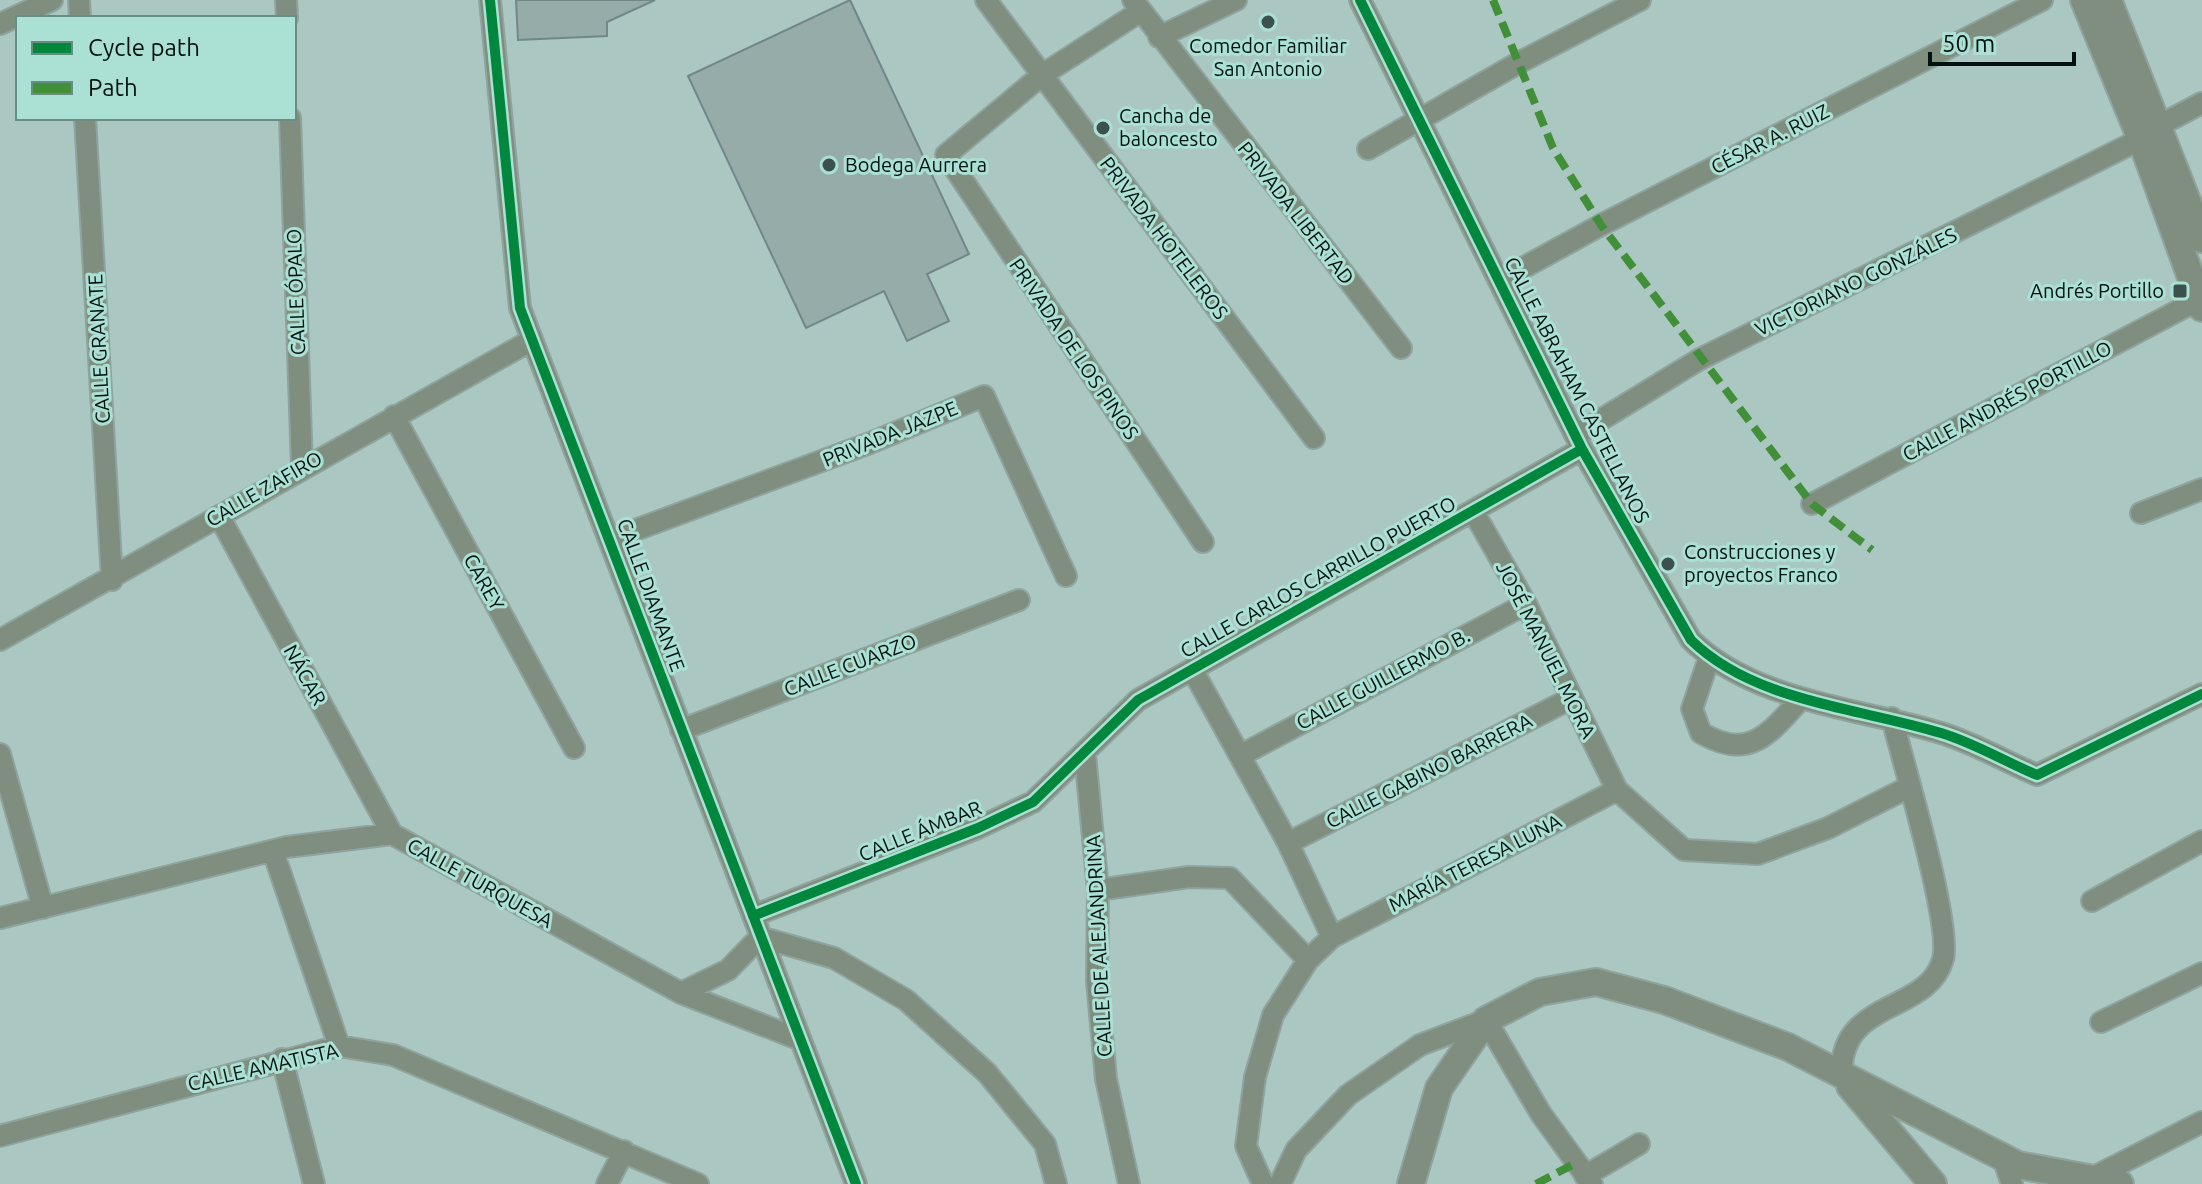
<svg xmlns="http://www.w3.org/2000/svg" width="2202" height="1184" font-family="Ubuntu,sans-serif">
<rect width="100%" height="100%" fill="#abc7c1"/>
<path fill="#95aca9" stroke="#718886" stroke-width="2" d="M 516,0 L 655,0 L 607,22 L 607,36 L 518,40 Z
M 850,0 L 969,254 L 927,274 L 949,321 L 907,341 L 884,291 L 806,328 L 688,76 Z"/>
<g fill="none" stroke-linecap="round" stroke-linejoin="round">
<defs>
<path id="minor" d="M 79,0 L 80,18
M 286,0 L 287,18
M 490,0 L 520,308 L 856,1184
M 986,0 L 1314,438
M 1133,0 L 1401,348
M 1360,0 L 1582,449 L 1691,640 C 1754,702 1860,708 1941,733 C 1972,742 2006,762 2037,775 L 2202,694
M 1141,11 L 1042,75 L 946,155 L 1203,542
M 0,24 L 52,0
M 1159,37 L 1236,0
M 85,118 L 112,580
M 290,118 L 302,467
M 2160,125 L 2202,103
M 1368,149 L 1520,62 L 1640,0
M 1499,281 L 1601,225 L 2042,0
M 394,416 L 574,748
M 1576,435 L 1700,359 L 2141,139
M 1812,504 L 2202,298
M 1473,511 L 1526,604 L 1617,790 L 1684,850 L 1758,854 L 1828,828 L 1909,787
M 2141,513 L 2202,489
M 219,516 L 392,834
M 611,539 L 870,443 L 984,396 L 1066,576
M 0,640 L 530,341
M 1709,658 L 1692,709 L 1701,733 C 1749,761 1768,735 1800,700
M 1192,669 L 1288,843 L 1332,937
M 681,730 L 1019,600
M 0,754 L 43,908
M 1085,754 L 1098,890 L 1097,981 L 1106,1079 L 1129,1184
M 1241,755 L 1526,604
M 1288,843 L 1570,699
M 273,851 L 339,1046
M 1098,890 L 1189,877 L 1230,878 L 1308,960
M 2092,901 L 2202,841
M 753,916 L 978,828 L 1033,802 L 1138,700 L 1582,449
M 0,918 L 287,847 L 392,834 L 681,993 L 801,1040
M 681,993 L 728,970 L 760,937 L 834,958 L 906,1000 L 987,1073 L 1045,1144 L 1056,1184
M 2101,1022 L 2202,973
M 282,1059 L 314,1184
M 1842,1077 C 1837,998 1928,1015 1943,959 C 1952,924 1903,763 1892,718
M 0,1136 L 339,1046 L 393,1055 L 698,1184
M 2003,1158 L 2012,1184
M 1585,1176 L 1639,1144
M 2094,1177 L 2202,1122
M 607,1184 L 624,1151
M 1263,1184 L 1246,1146 L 1255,1077 L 1273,1015 L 1308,960 L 1332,937 L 1617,790
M 1280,1184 L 1296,1150 L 1348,1095 L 1420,1045 L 1486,1020 L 1541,1114 L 1592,1184"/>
<path id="tertiary" d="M 2084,0 L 2141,139 L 2202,308
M 2108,0 L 2202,239
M 1850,1086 L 1933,1184
M 1411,1184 L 1439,1088 L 1486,1020 L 1540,992 L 1596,982 L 1664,1000 L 1788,1047 L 2018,1165 L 2120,1184"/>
</defs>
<use href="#minor" stroke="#8fa49f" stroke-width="24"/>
<use href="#tertiary" stroke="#8fa49f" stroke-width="30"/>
<use href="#minor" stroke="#808e80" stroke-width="20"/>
<use href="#tertiary" stroke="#808e80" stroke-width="26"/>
<path stroke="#428f39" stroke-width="8" stroke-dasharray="16 8" stroke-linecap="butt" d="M 1493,0 L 1553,148 L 1601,225 L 1812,504 L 1872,550
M 1536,1184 L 1574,1164"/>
<defs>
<path id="cycleway" d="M 490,0 L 520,308 L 856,1184
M 1360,0 L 1582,449 L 1691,640 C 1754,702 1860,708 1941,733 C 1972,742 2006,762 2037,775 L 2202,694
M 753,916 L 978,828 L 1033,802 L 1138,700 L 1582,449"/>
</defs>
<use href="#cycleway" stroke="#abe1d4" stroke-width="15"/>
<use href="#cycleway" stroke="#00873e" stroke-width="10"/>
</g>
<g fill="#3c514d" stroke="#abe1d4" stroke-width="3">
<circle cx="1268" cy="22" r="8"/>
<circle cx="1103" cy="128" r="8"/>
<circle cx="829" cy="165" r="8"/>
<rect x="2172" y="283" width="16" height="16" rx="4"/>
<circle cx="1668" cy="564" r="8"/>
</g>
<g text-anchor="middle" stroke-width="6" stroke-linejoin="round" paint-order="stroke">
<g font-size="20" fill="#01120e" stroke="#abe1d4" text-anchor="start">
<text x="1268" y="53" text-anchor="middle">Comedor Familiar<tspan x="1268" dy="23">San Antonio</tspan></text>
<text x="1119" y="123">Cancha de<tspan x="1119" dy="23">baloncesto</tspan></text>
<text x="845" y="172">Bodega Aurrera</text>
<text x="2164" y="298" text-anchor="end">Andrés Portillo</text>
<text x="1684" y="559">Construcciones y<tspan x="1684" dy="23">proyectos Franco</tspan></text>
</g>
<g font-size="20" fill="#01120e" stroke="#abe1d4">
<text transform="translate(1770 139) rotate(-27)" y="7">CÉSAR A. RUIZ</text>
<text transform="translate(1296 213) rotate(52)" y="7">PRIVADA LIBERTAD</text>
<text transform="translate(1164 238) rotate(53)" y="7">PRIVADA HOTELEROS</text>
<text transform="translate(1856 282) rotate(-26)" y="7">VICTORIANO GONZÁLES</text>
<text transform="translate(296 292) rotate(-92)" y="7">CALLE ÓPALO</text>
<text transform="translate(99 349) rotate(-93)" y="7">CALLE GRANATE</text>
<text transform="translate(1074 349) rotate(56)" y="7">PRIVADA DE LOS PINOS</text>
<text transform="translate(1577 390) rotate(63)" y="7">CALLE ABRAHAM CASTELLANOS</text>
<text transform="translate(2007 401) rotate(-28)" y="7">CALLE ANDRÉS PORTILLO</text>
<text transform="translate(890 434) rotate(-22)" y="7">PRIVADA JAZPE</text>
<text transform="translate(264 489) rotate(-30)" y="7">CALLE ZAFIRO</text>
<text transform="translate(1318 577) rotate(-29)" y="7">CALLE CARLOS CARRILLO PUERTO</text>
<text transform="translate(484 582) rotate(61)" y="7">CAREY</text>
<text transform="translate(651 595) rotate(70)" y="7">CALLE DIAMANTE</text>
<text transform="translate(1546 650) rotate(63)" y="7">JOSÉ MANUEL MORA</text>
<text transform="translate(850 665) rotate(-21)" y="7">CALLE CUARZO</text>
<text transform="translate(305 675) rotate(61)" y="7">NÁCAR</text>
<text transform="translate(1383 679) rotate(-28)" y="7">CALLE GUILLERMO B.</text>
<text transform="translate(1429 771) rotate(-27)" y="7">CALLE GABINO BARRERA</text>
<text transform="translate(920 831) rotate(-22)" y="7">CALLE ÁMBAR</text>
<text transform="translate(1475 863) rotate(-27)" y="7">MARÍA TERESA LUNA</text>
<text transform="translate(480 883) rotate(29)" y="7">CALLE TURQUESA</text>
<text transform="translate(1099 946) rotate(-93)" y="7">CALLE DE ALEJANDRINA</text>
<text transform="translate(263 1067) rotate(-13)" y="7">CALLE AMATISTA</text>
</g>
</g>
<rect x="16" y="16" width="280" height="104" fill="#abe1d4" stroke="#678e85" stroke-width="2"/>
<rect x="32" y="42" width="40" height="12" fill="#00873e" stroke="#678e85" stroke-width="2"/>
<text x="88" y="56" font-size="24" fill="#01120e">Cycle path</text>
<rect x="32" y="82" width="40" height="12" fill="#428f39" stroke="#678e85" stroke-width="2"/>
<text x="88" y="96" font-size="24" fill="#01120e">Path</text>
<path d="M1930 52v12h144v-12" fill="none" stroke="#01120e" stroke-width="4"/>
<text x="1942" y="52" font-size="24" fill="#01120e" stroke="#abe1d4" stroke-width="6" paint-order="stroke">50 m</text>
</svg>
